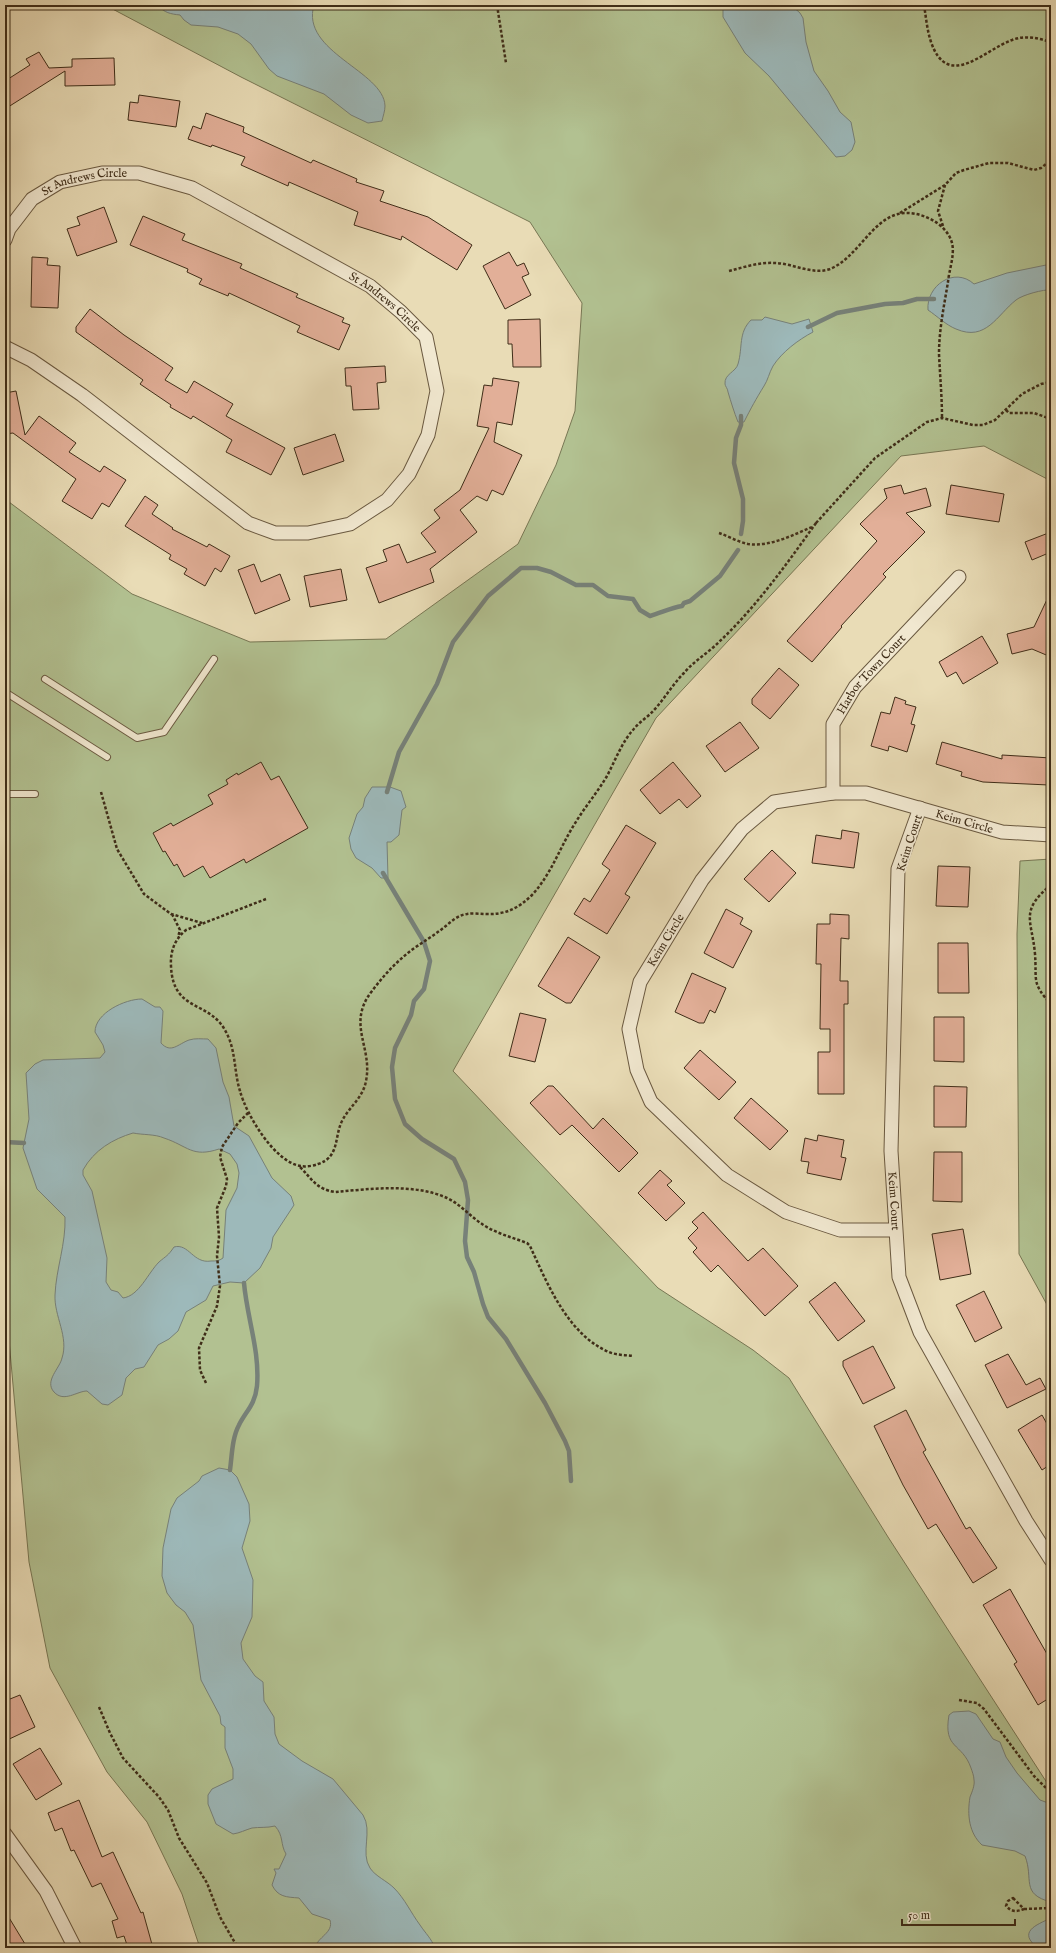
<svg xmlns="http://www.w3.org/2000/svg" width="1056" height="1953" font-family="'IM FELL English',serif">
<rect width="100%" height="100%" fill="#e9dcb6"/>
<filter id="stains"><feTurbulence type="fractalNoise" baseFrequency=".005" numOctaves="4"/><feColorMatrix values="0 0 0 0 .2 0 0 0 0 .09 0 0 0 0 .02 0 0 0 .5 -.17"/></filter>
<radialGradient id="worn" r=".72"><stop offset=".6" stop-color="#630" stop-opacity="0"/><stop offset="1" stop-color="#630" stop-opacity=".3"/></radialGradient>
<path fill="#b2c191" stroke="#787754" d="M 105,5 L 1051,5 L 1051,481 L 984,446 L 901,456 L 656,718 L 453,1071 L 658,1288 L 753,1350 L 789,1378 L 888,1537 L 1051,1789 L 1051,1948 L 200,1948 L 182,1894 L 147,1822 L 107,1772 L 50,1668 L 29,1562 L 5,1296 L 5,499 L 132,594 L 250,642 L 386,639 L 518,544 L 556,465 L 575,411 L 582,303 L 530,222 L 241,77 Z
M 1051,859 L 1051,1312 L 1019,1254 L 1017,934 L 1020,861 Z"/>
<path fill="#9db9ba" stroke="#778179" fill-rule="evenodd" d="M 158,5 L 314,5 C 300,52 384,71 385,106 C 385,111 383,116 382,121 L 368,123 L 351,115 L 324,94 L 277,76 L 269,69 L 251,44 L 238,34 L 218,27 L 191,25 L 184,20 L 180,15 C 171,14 164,13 158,5 Z
M 723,5 L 791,5 L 800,13 L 803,18 L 806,42 L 814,71 L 828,91 L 840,112 L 851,122 L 855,142 L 852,150 L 845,156 L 836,157 L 769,76 L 745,53 L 723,17 Z
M 1051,264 L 1051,290 C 1044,289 1022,295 1016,300 C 997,315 986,342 956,329 C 946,325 937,316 928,310 C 926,286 954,266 974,284 L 1007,273 Z
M 765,317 L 792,324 L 809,319 L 813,332 C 798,340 782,352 773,366 C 769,373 768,380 764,386 C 756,399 751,408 744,422 L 738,422 C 734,412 731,402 728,392 C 728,389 725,386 725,384 C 724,374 736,372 738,364 C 743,347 738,333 751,320 L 762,320 Z
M 372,787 L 390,787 L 401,791 L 406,807 L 402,810 L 399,835 L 391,842 L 387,842 L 388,878 L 381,878 L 372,868 L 356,858 L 351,849 L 349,838 L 357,814 L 363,807 L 365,798 Z
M 142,999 L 155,1007 L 160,1007 L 163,1011 L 161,1043 C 171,1054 178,1044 189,1040 C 195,1038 202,1039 208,1039 L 216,1048 L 223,1082 L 229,1097 L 234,1126 L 249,1136 L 272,1178 L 291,1196 L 294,1205 L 273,1237 L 271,1248 L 260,1268 L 244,1283 L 230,1282 L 213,1286 L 206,1300 L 186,1312 L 178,1331 L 169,1339 L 158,1345 L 144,1367 L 135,1369 L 126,1378 L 122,1395 L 108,1405 L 102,1404 L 87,1391 C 77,1391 64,1403 54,1392 C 44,1381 60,1368 62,1358 C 69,1337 54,1316 55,1295 C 56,1269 66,1244 65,1217 L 37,1189 L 23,1148 L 29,1119 L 26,1073 L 35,1064 L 43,1060 L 100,1058 L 105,1052 L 103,1045 L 95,1032 C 95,1013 125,999 142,999 ZM 133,1133 C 143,1135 155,1134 164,1138 C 188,1146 192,1158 219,1149 L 230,1154 L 237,1164 L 239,1173 L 237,1188 L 226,1210 L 223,1258 C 219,1261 216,1261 211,1261 C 193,1264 189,1243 174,1247 C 168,1256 166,1256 159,1262 C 148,1273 139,1296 123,1298 L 118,1292 L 111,1290 L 106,1282 L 107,1258 L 92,1191 L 83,1175 L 83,1170 C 94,1150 113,1139 133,1133 Z
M 219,1468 L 230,1470 L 237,1477 L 249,1504 L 250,1521 L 242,1548 L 253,1580 L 252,1617 L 241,1643 L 243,1659 L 255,1676 L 263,1682 L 264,1701 L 274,1717 L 275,1734 L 279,1744 L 302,1761 L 333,1779 L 363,1815 C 373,1831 360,1853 370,1868 C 375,1876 387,1881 394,1888 C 405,1899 411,1913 420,1925 C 426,1934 431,1938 435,1948 L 315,1948 C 317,1937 334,1933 330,1920 L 312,1914 L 299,1898 C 286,1897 278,1897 272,1885 L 276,1873 L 274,1869 L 279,1869 L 286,1854 C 280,1844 284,1836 275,1826 C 267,1828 259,1827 252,1828 C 245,1830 240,1833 233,1834 L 216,1824 L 208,1804 L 208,1795 L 212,1789 L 233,1779 L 233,1769 L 225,1748 L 225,1727 L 221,1724 L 220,1716 L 201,1680 L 193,1625 L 185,1612 L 176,1605 L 167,1593 L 162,1576 L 163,1548 L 171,1509 L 177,1498 L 199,1481 L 202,1476 Z
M 969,1711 L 976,1714 L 993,1739 L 1000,1742 L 1006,1757 L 1017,1773 L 1040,1800 L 1051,1804 L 1051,1902 C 1020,1894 1034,1879 1025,1856 L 1015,1851 L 982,1845 C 969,1833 967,1815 970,1797 C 972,1792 975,1785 974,1780 C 974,1776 972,1771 971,1768 C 962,1742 943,1750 949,1715 L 953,1712 Z
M 1051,1918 L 1051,1948 L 1038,1948 C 1017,1932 1036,1925 1051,1918 Z"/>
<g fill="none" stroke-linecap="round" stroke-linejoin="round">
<path stroke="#778179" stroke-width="4.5" d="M 808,327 L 837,313 L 885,304 L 903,303 L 917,299 L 934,299
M 741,534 L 743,521 L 743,499 L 734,463 L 736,438 L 741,425 L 741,416
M 387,792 L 399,752 L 437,684 L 453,642 L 488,596 L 521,568 L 537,568 L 551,572 L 576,585 L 593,585 L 608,596 L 633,599 L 640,610 L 650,616 C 663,612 671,608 682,606 L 684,603 L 690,601 L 720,576 L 738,550
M 383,873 L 424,942 L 430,961 L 424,989 L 414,1001 L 411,1015 L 395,1048 L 392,1067 L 395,1099 L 405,1124 L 422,1139 L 454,1159 L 465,1182 L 468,1200 L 465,1241 L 467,1257 L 474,1272 L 483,1304 L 488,1317 L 506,1339 L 545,1403 L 565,1441 L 569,1451 L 571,1481
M 5,1142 L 24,1143
M 230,1470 C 232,1455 232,1438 239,1425 C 246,1411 255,1405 257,1386 C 260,1351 247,1318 244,1283"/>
</g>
<path fill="#e2af98" stroke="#3f2d18" d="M 39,52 L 49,68 L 72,67 L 72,59 L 114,58 L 115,85 L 65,86 L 65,71 L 5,109 L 5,81 L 30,65 L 26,59 Z
M 139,95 L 180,101 L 176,127 L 128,120 L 130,102 L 138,103 Z
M 206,113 L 244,127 L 243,132 L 311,163 L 313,160 L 357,179 L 356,182 L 384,191 L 380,201 L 428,217 L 472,245 L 457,270 L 402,236 L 401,240 L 354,225 L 358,212 L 289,182 L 288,186 L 241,165 L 245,157 L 212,145 L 211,147 L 188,139 L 193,126 L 201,129 Z
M 104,207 L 117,242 L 77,256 L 67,229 L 80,225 L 77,217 Z
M 143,216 L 185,234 L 182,240 L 242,264 L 240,268 L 298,294 L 296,297 L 344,318 L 342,322 L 350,325 L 339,350 L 297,332 L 300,326 L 229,293 L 228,296 L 199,284 L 202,279 L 187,272 L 188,269 L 130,245 Z
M 509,252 L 517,266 L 524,263 L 529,274 L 522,277 L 531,295 L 505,309 L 483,266 Z
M 32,257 L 48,258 L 47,265 L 60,266 L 58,308 L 31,307 Z
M 90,309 L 124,335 L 173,368 L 165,380 L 187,393 L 194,381 L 233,404 L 226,416 L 285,448 L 271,475 L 226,452 L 232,440 L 193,416 L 191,419 L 170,407 L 171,405 L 140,384 L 143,380 L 76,332 L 76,327 Z
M 540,319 L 541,367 L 513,367 L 512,344 L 508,344 L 508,320 Z
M 385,366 L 386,382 L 377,383 L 379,409 L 353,410 L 351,386 L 346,386 L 345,368 Z
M 493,378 L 519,382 L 512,425 L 497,422 L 494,442 L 522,455 L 503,495 L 492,490 L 487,501 L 477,496 L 460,510 L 477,532 L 430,569 L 434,582 L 379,603 L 366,568 L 387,561 L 383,550 L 399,544 L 407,563 L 436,552 L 421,533 L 440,518 L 434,510 L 460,490 L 489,428 L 477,426 L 484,385 L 492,386 Z
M 16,391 L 25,435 L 39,416 L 76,443 L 69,452 L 100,472 L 104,466 L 126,480 L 109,507 L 102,503 L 92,519 L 62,501 L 76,479 L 13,433 L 5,434 L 5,393 Z
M 335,434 L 344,461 L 303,475 L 294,448 Z
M 901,485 L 904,494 L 926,488 L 931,506 L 906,513 L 925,532 L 883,574 L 886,577 L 841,626 L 842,627 L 812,662 L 787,641 L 877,541 L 860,524 L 887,498 L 884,489 Z
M 951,485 L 1004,494 L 999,522 L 946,514 Z
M 145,496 L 158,505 L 152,514 L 173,528 L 172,529 L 207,547 L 209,544 L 230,556 L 221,572 L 215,568 L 205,586 L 184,574 L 187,569 L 169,559 L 171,555 L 125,526 Z
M 1051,532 L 1051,552 L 1032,560 L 1025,542 Z
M 254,564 L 261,582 L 280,574 L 290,600 L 255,614 L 238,570 Z
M 341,569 L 347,600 L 310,607 L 304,576 Z
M 1051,591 L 1051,657 L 1032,649 L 1012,654 L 1007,634 L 1034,627 Z
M 982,636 L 998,663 L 963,684 L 956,672 L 947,677 L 939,662 Z
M 779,668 L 799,685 L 770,719 L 752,704 L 752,699 Z
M 895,697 L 906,701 L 905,704 L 916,707 L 911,724 L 915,725 L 907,752 L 889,746 L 888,751 L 871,746 L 881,712 L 890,714 Z
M 740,722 L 759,748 L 725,772 L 706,746 Z
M 942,742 L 1002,759 L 1002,755 L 1051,758 L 1049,785 L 983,782 L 961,776 L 962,772 L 936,764 Z
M 261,762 L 271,780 L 279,776 L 308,828 L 246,863 L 244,859 L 210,878 L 203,866 L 184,877 L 177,864 L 174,866 L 165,851 L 163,852 L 153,833 L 171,823 L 173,826 L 213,804 L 208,795 L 228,784 L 226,780 L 237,773 L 238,775 Z
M 673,762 L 701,796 L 687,808 L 679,799 L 660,814 L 640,790 Z
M 626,825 L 656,843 L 625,894 L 630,897 L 607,934 L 574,914 L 584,898 L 590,902 L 610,870 L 602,864 Z
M 842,830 L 859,833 L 854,868 L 812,863 L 816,835 L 841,839 Z
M 772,850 L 796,873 L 769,902 L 744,879 Z
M 938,866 L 970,867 L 968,907 L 936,906 Z
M 726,909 L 743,918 L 740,924 L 752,931 L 733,968 L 704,953 Z
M 830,914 L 849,915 L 849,939 L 841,938 L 840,981 L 848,981 L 848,1004 L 844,1004 L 844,1094 L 818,1094 L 818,1052 L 830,1052 L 830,1029 L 820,1029 L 821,964 L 816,964 L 817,924 L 830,924 Z
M 568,937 L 600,957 L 571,1003 L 566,1003 L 538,986 Z
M 938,943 L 968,943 L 969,993 L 938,993 Z
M 692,973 L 726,988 L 715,1013 L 710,1010 L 704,1023 L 699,1023 L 675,1012 Z
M 520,1013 L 546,1019 L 535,1062 L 509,1056 Z
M 934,1017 L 964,1017 L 964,1062 L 934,1061 Z
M 700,1050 L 736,1082 L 719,1100 L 684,1068 Z
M 548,1086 L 553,1086 L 593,1129 L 603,1118 L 638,1153 L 619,1172 L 572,1125 L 560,1135 L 530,1103 Z
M 934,1086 L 967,1087 L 966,1127 L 934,1127 Z
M 751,1098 L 788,1131 L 770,1150 L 734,1118 Z
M 818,1135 L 844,1140 L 841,1157 L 846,1158 L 841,1180 L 807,1173 L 809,1162 L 801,1161 L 805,1138 L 817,1141 Z
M 934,1152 L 962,1152 L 962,1202 L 933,1201 Z
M 660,1170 L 672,1181 L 667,1185 L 685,1203 L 666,1221 L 638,1193 Z
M 703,1212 L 748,1261 L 763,1248 L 798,1286 L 765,1316 L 718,1265 L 711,1272 L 693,1252 L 697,1248 L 688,1238 L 698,1228 L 692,1222 Z
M 963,1229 L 971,1274 L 940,1280 L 932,1234 Z
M 835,1282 L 865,1321 L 838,1341 L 809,1302 Z
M 984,1291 L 1002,1328 L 975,1342 L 956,1305 Z
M 873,1346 L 895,1388 L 863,1404 L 843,1366 L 843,1361 Z
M 1008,1354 L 1026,1385 L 1040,1378 L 1046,1389 L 1007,1408 L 985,1365 Z
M 906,1410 L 926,1450 L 923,1452 L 966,1529 L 970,1527 L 997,1568 L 973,1583 L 936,1524 L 928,1529 L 903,1485 L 874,1426 Z
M 1042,1415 L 1051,1431 L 1051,1464 L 1042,1470 L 1018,1430 Z
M 1010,1589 L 1051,1661 L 1051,1697 L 1038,1705 L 1014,1664 L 1017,1662 L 983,1605 Z
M 20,1695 L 35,1727 L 5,1741 L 5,1701 Z
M 40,1748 L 62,1784 L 36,1800 L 13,1764 Z
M 79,1800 L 102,1857 L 113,1852 L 141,1913 L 143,1912 L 153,1948 L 128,1948 L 124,1936 L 117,1938 L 112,1921 L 118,1919 L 101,1883 L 92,1887 L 74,1850 L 71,1851 L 62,1828 L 55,1831 L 48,1813 Z
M 5,1911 L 25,1944 L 18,1948 L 5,1948 Z"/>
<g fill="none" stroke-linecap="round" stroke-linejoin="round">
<defs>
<path id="lane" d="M 45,679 L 137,738 L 164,732 L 214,659
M 5,692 L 107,757
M 5,794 L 35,794"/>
<g id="street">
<path id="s1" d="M 5,240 L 9,229 L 32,199 L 60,182 L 102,173 L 139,173 L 192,188 L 370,286 L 401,312 L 426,337 L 437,391 L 428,435 L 409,474 L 387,500 L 350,524 L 308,533 L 275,533 L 248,523 L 82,395 L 31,360 L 5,347"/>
<path id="s2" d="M 833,793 L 833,724 L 855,687 L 959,577"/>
<path id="s3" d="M 920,808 L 898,869 L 891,1151 L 899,1277 L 920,1332 L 1026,1521 L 1051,1560"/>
<path id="s4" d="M 895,1230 L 840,1230 L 786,1212 L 727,1175 L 651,1102 L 637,1070 L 629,1029 L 640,982 L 702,880 L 742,829 L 774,802 L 833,793 L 866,793 L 1002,832 L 1051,835"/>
<path d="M 5,1834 L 46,1891 L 75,1948"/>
</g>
</defs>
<use href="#lane" stroke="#6a5940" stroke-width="8"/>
<use href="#street" stroke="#6a5940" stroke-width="15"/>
<path stroke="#3f2d18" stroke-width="2.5" stroke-dasharray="3 2" stroke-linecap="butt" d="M 497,5 L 506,63
M 924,5 C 926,17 927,30 931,42 C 948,91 984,50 1012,40 C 1025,35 1038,38 1051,42
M 900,213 L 945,185 L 956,173 L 964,170 L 989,163 L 1008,163 L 1034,170 L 1041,168 L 1051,160
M 943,226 L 938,211 L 945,185
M 729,271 C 744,267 760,262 776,263 C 794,264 813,275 830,269 C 857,258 871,221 898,214 C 918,209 947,223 952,243 C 955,255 949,270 948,282 C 944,306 939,330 939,354 C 940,376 942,397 942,418
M 1006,410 L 1009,413 L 1034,413 L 1051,419
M 816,523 L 875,458 L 927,422 L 942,418 L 973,425 L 983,425 L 995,420 L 1022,394 L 1041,384 L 1051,382
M 719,533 C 728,536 738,542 748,544 C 770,547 793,535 812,527
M 101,792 L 117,849 L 144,894 L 171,914 L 202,923
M 1051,885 C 1019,911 1032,920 1035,954 C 1037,980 1031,983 1051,1004
M 266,899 L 186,930 C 175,939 170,951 171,966 C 173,1014 211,999 227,1034 C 236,1052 234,1072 240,1091 C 246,1114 275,1163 301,1166 C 305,1167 313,1166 318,1164 C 340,1157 334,1137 342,1121 C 349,1107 363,1098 366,1081 C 373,1047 346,1024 372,991 C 384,975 397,961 413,949 C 423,942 433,936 442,929 C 450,923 457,915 467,914 C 472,913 479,914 485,914 C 504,915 518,909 532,895 C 552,873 559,849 574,825 C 584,808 597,793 607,776 C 615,761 622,742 633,730 C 639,722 648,717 654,710 C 665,698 673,684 684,673 C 694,661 708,653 719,642 C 756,607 786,565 816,523
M 172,914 L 180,930 L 178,937
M 300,1167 C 312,1179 316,1189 335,1192 C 370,1189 414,1183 447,1198 C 460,1204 470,1216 482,1224 C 495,1233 511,1237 527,1243 L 530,1246 C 547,1283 568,1335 609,1352 C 616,1355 625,1355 633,1356
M 206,1383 L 200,1370 L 199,1348 L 217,1306 L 220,1286 L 217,1256 L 219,1237 L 217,1208 L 226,1186 L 227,1179 L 220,1157 L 222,1147 L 238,1123 L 248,1113
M 959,1700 L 977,1703 L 984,1709 L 1034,1776 L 1051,1793
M 99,1707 L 110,1733 L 123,1758 L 159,1797 L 168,1810 L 179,1838 L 207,1883 L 220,1917 L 238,1948
M 1013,1898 L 1024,1909 C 1016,1912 1012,1912 1006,1906 L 1008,1901 Z
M 1024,1909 L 1051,1908"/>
<use href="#lane" stroke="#f1e8d0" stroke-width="6"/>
<use href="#street" stroke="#f1e8d0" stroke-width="13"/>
</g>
<g text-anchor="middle" stroke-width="3.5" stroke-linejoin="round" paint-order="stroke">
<g font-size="12" fill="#3f2d18" stroke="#f1e8d0">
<text dy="4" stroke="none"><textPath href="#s1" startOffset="106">St Andrews Circle</textPath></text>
<text dy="4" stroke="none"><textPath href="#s1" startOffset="442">St Andrews Circle</textPath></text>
<text dy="4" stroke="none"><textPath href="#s2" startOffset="132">Harbor Town Court</textPath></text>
<text dy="4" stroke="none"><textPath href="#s4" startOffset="833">Keim Circle</textPath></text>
<text transform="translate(909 843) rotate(-72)" y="4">Keim Court</text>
<text dy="4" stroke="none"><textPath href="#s4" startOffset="461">Keim Circle</textPath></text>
<text dy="4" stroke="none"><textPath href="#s3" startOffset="397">Keim Court</textPath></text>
</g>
</g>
<rect width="1056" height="1953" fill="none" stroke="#e9dcb6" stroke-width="20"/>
<rect x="6" y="6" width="1044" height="1941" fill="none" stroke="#3f2d18" stroke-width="2"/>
<rect x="10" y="10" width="1036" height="1933" fill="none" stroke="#3f2d18"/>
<path d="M902 1919v6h113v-6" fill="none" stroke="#3f2d18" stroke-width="2"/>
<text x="908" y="1919" font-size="12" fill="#3f2d18" stroke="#f1e8d0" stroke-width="3" paint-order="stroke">50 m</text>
<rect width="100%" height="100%" filter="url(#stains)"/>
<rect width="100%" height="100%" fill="url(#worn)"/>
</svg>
